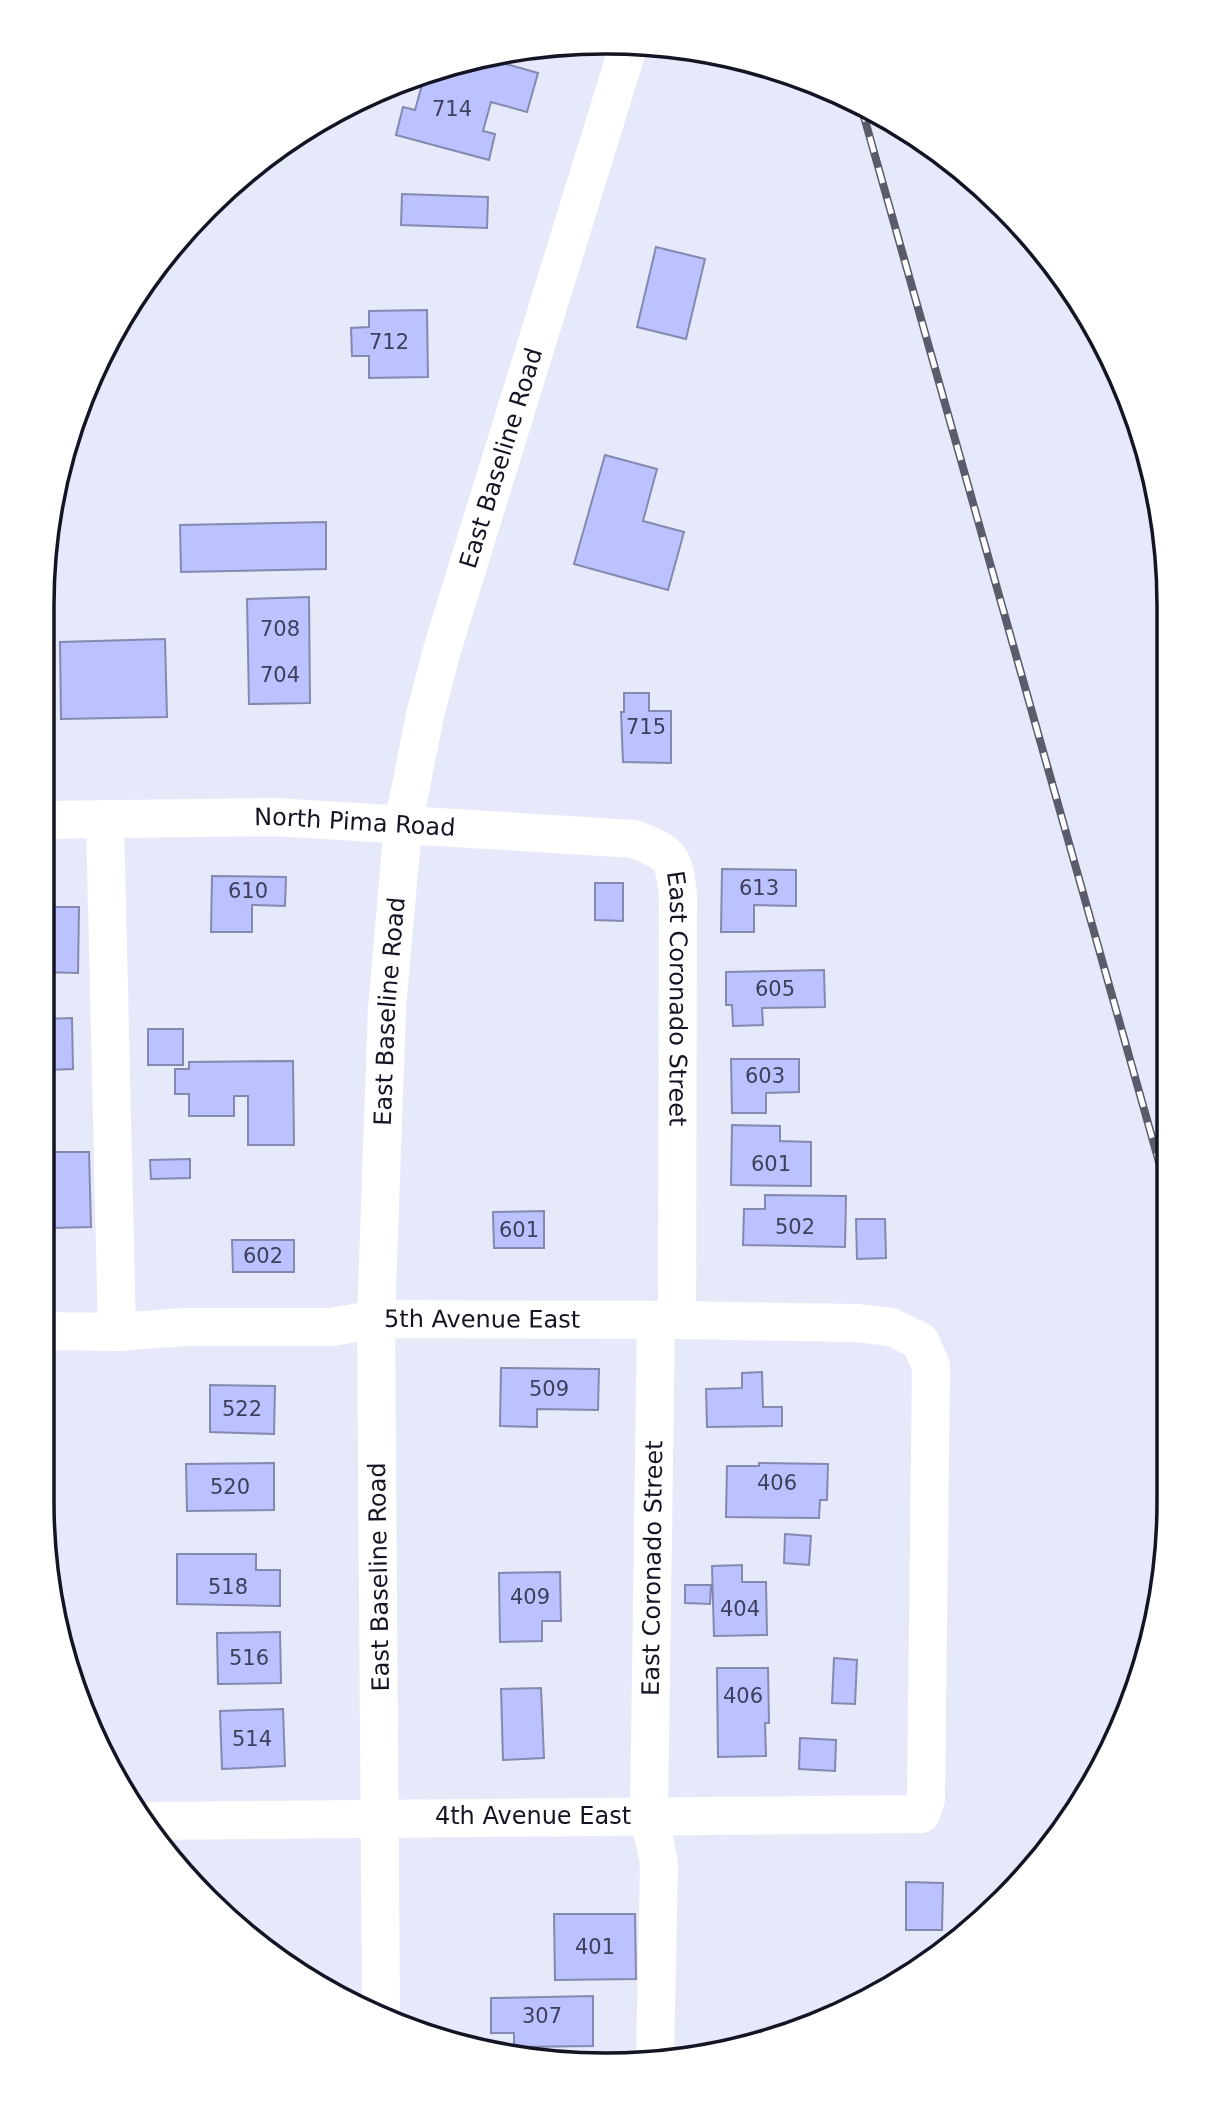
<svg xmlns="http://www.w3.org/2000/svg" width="1211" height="2107" font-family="'DejaVu Sans',sans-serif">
<rect width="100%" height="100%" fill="#e6e9f9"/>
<path fill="#bbc2ff" stroke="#8489af" stroke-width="2" d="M 481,57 L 538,73 L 527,112 L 491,102 L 483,131 L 495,134 L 489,160 L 396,135 L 403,107 L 415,110 L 425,74 Z
M 402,194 L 488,197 L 487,228 L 401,225 Z
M 656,247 L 705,259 L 686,339 L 637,327 Z
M 427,310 L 428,377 L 369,378 L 369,356 L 352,356 L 351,328 L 369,327 L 369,311 Z
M 605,455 L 657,469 L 643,521 L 684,532 L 668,590 L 574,564 Z
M 326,522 L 326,569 L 181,572 L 180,525 Z
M 309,597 L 310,703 L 249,704 L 247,599 Z
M 165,639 L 167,717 L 61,719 L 60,642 Z
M 624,693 L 649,693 L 649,711 L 671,711 L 671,763 L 623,762 L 621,712 L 624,712 Z
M 722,869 L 796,870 L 796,906 L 754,905 L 754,932 L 721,932 Z
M 212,876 L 286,877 L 285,906 L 252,905 L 252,932 L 211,932 Z
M 595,883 L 623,883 L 623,921 L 595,920 Z
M 43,907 L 79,907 L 78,973 L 43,972 Z
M 824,970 L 825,1007 L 762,1008 L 763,1025 L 733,1026 L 732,1005 L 726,1005 L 726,972 Z
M 72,1018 L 73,1069 L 45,1070 L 44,1019 Z
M 148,1029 L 183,1029 L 183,1065 L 148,1065 Z
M 731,1059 L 799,1059 L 799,1092 L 766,1093 L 766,1113 L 732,1113 Z
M 293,1061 L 294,1145 L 248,1145 L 248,1096 L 234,1096 L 234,1116 L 189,1116 L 189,1094 L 175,1094 L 175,1069 L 189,1069 L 189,1062 Z
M 732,1125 L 780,1126 L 780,1141 L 811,1142 L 811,1186 L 731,1185 Z
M 50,1152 L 89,1152 L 91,1227 L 52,1228 Z
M 190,1159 L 190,1178 L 151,1179 L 150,1160 Z
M 765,1195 L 846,1196 L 845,1247 L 743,1245 L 744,1209 L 765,1209 Z
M 544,1211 L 544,1248 L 494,1248 L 493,1212 Z
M 856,1219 L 885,1219 L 886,1258 L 857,1259 Z
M 232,1240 L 294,1240 L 294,1272 L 233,1272 Z
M 501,1368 L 599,1369 L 598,1410 L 537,1409 L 537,1427 L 500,1426 Z
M 762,1372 L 763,1407 L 782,1407 L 782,1426 L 707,1427 L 706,1389 L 742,1388 L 742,1373 Z
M 210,1385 L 275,1386 L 274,1434 L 210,1432 Z
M 274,1463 L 274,1510 L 187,1511 L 186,1464 Z
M 759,1463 L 828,1464 L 827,1500 L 820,1500 L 819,1518 L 726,1517 L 727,1466 L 759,1466 Z
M 785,1534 L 811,1536 L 809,1565 L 784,1563 Z
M 177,1554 L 256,1554 L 256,1570 L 280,1570 L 280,1606 L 177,1604 Z
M 742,1565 L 742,1582 L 766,1582 L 767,1635 L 714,1636 L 712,1566 Z
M 560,1572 L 561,1621 L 542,1621 L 542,1641 L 500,1642 L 499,1573 Z
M 685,1585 L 711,1585 L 710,1604 L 685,1603 Z
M 280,1632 L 281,1683 L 218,1684 L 217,1633 Z
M 834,1658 L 857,1660 L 855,1704 L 832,1703 Z
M 717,1668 L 768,1668 L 769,1723 L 765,1723 L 766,1756 L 718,1757 Z
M 541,1688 L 544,1758 L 503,1760 L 501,1689 Z
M 283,1709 L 285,1766 L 222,1769 L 220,1711 Z
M 800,1738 L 836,1740 L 835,1771 L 799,1769 Z
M 906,1882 L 943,1883 L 942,1930 L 906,1930 Z
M 554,1914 L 635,1914 L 636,1979 L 555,1980 Z
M 593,1996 L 593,2046 L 514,2047 L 514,2033 L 491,2033 L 491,1998 Z"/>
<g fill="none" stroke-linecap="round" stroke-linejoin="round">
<g stroke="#fff" stroke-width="38">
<path d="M 105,819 L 117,1332"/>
<path id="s1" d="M 43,820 L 275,817 L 634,839 C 672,854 674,856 678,896 L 677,1320"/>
<path id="s2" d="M 42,1331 L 117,1332 L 185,1327 L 332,1327 L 376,1319 L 677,1320 L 856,1323 L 891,1327 L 920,1341 L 931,1366 L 926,1799 L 921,1814 L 146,1821"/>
<path id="s3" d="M 655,2057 L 659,1863 L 649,1816 L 656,1320"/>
</g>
<path stroke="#fff" stroke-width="38" id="s4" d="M 381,2010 L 376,1319 L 387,1008 L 403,826 L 425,715 L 442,650 L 629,44"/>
<defs>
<path id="rail" d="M 861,106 L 1168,1194"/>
</defs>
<use href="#rail" stroke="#5a5c6b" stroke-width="8"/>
<use href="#rail" stroke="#fff" stroke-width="5" stroke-dasharray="16" stroke-linecap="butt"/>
</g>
<g text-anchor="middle" stroke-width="5" stroke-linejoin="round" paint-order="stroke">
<g font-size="21" fill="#3e405b">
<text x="452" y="116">714</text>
<text x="389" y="349">712</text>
<text x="280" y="636">708</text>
<text x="280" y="682">704</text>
<text x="646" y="734">715</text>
<text x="759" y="895">613</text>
<text x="248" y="898">610</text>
<text x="775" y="996">605</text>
<text x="765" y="1083">603</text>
<text x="771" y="1171">601</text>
<text x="795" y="1234">502</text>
<text x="519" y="1237">601</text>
<text x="263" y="1263">602</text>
<text x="549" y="1396">509</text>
<text x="242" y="1416">522</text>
<text x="777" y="1490">406</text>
<text x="230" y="1494">520</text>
<text x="228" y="1594">518</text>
<text x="530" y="1604">409</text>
<text x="740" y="1616">404</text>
<text x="249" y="1665">516</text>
<text x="743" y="1703">406</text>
<text x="252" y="1746">514</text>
<text x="595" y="1954">401</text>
<text x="542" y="2023">307</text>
</g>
<g font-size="24" fill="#141524" stroke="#fff">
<text dy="8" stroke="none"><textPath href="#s4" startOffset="1566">East Baseline Road</textPath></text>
<text dy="8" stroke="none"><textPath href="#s1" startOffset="312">North Pima Road</textPath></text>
<text dy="8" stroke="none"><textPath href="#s1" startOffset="774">East Coronado Street</textPath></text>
<text dy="8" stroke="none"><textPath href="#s4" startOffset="999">East Baseline Road</textPath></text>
<text dy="8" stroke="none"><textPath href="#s2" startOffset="441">5th Avenue East</textPath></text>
<text dy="8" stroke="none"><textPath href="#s3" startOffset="490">East Coronado Street</textPath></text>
<text transform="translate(379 1577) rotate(-91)" y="8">East Baseline Road</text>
<text x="533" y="1824">4th Avenue East</text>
</g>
</g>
<path d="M0 0H1211V2107H0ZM605 54H606A551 551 0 0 1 1157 605V1502A551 551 0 0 1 606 2053H605A551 551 0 0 1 54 1502V605A551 551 0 0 1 605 54Z" fill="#fff" fill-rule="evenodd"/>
<path fill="none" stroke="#141524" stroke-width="3.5" d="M605 54H606A551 551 0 0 1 1157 605V1502A551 551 0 0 1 606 2053H605A551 551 0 0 1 54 1502V605A551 551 0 0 1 605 54Z"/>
</svg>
